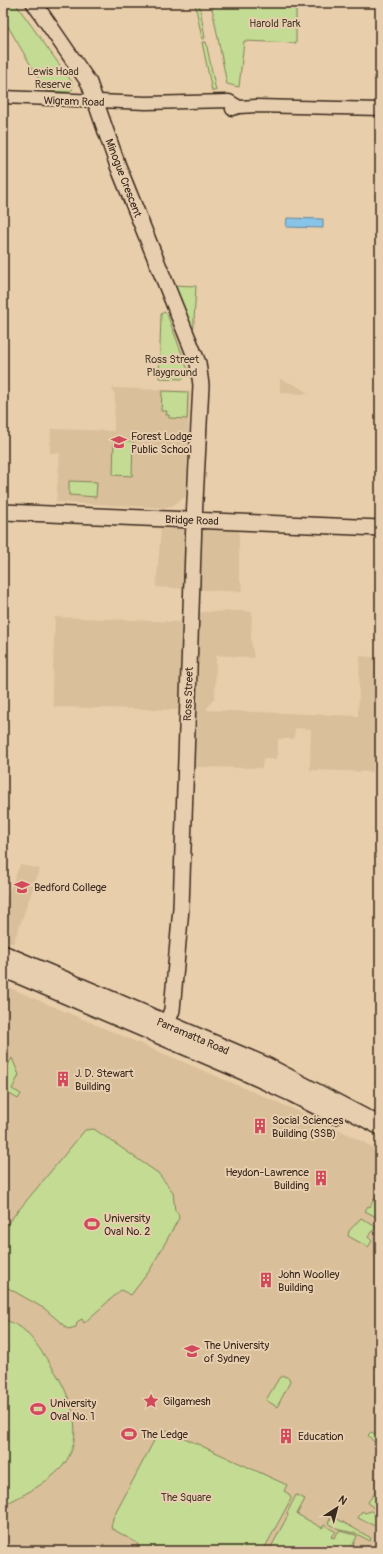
<svg xmlns="http://www.w3.org/2000/svg" width="383" height="1554" font-family="Pangolin,sans-serif">
<rect width="100%" height="100%" fill="#e8ceaa"/>
<filter id="ink" filterUnits="userSpaceOnUse"><feTurbulence type="fractalNoise" baseFrequency=".025" numOctaves="2"/><feDisplacementMap in="SourceGraphic" scale="8" xChannelSelector="R" yChannelSelector="G"/><feConvolveMatrix kernelMatrix="1 2 1 2 8 2 1 2 1" color-interpolation-filters="sRGB"/></filter>
<g filter="url(#ink)">
<path fill="#d9bf9a" d="M 280,379 L 295,385 L 309,394 L 280,393 Z
M 112,388 L 190,391 L 186,490 L 185,497 L 172,506 L 166,508 L 56,502 L 60,453 L 50,453 L 51,429 L 114,431 L 115,395 Z
M 162,519 L 239,522 L 239,577 L 242,586 L 242,592 L 156,587 Z
M 241,611 L 252,612 L 251,641 L 254,658 L 216,655 L 215,697 L 206,710 L 358,716 L 360,656 L 380,658 L 380,772 L 310,770 L 311,729 L 295,728 L 294,739 L 278,739 L 277,759 L 263,759 L 262,768 L 195,767 L 186,764 L 187,710 L 54,707 L 52,692 L 55,617 L 180,622 L 202,612 Z
M 20,865 L 40,869 L 13,944 L 3,939 L 3,905 Z
M 3,985 L 328,1124 L 380,1151 L 380,1551 L 3,1551 Z"/>
<path fill="#c3db92" stroke="#7f8258" d="M 3,3 L 15,3 L 72,82 L 72,90 L 70,92 L 46,91 L 3,18 Z
M 195,3 L 199,3 L 205,38 L 202,39 Z
M 211,3 L 296,3 L 296,43 L 244,41 L 239,87 L 227,84 Z
M 202,42 L 206,42 L 216,91 L 212,91 Z
M 172,285 L 196,286 L 193,337 Z
M 164,312 L 167,314 L 188,370 L 186,376 L 182,379 L 159,378 L 161,314 Z
M 162,391 L 188,392 L 187,419 L 169,418 L 169,415 L 166,415 L 167,411 L 161,411 Z
M 114,440 L 133,441 L 132,476 L 113,475 Z
M 69,481 L 97,482 L 96,497 L 69,495 Z
M 12,1058 L 19,1075 L 12,1089 L 21,1094 L 18,1099 L 3,1090 L 3,1062 L 8,1065 Z
M 94,1129 L 158,1173 L 173,1192 L 175,1211 L 178,1213 L 179,1218 L 150,1270 L 131,1295 L 121,1290 L 84,1323 L 82,1319 L 77,1322 L 76,1327 L 68,1329 L 45,1309 L 3,1285 L 3,1229 L 85,1130 Z
M 374,1199 L 380,1202 L 380,1219 L 365,1211 L 368,1206 L 370,1207 Z
M 361,1218 L 376,1227 L 368,1237 L 372,1241 L 368,1247 L 348,1236 L 349,1231 Z
M 3,1319 C 10,1322 19,1325 25,1331 C 35,1341 44,1355 52,1367 C 71,1395 87,1437 62,1467 C 46,1484 24,1495 3,1505 Z
M 284,1376 L 289,1378 L 290,1382 L 277,1407 L 266,1400 L 279,1378 Z
M 167,1430 L 287,1485 L 284,1491 L 289,1494 L 291,1499 L 263,1551 L 143,1551 L 139,1549 L 137,1543 L 111,1528 L 113,1518 L 157,1435 L 158,1436 L 160,1432 Z
M 371,1432 L 380,1436 L 380,1449 L 368,1435 Z
M 376,1488 L 380,1489 L 380,1509 L 378,1510 L 371,1506 L 368,1502 L 374,1494 Z
M 296,1495 L 305,1499 L 297,1514 L 322,1528 L 324,1525 L 336,1532 L 331,1537 L 334,1538 L 339,1531 L 356,1535 L 357,1536 L 353,1545 L 364,1551 L 269,1551 L 288,1515 L 287,1513 Z
M 362,1511 L 365,1513 L 371,1511 L 374,1513 L 377,1520 L 375,1526 L 358,1518 Z
M 332,1516 L 371,1538 L 370,1541 L 355,1533 L 340,1530 L 328,1523 Z"/>
<path fill="#87c4e7" stroke="#698697" d="M 287,218 L 323,219 L 323,228 L 286,227 Z"/>
<g fill="none" stroke-linecap="round" stroke-linejoin="round">
<defs>
<path id="minor" d="M 3,97 L 146,103 L 229,101 L 239,107
M 232,109 L 239,107 L 256,106 L 380,109"/>
<path id="major" d="M 34,3 L 89,83 L 118,166 L 193,351 L 198,363 L 201,385 L 194,520 L 181,908 L 172,1010 L 163,1034
M 3,512 L 380,528"/>
<path id="highway" d="M 3,954 L 266,1066 L 380,1126
M 3,968 L 248,1073 L 292,1093 L 335,1115"/>
</defs>
<use href="#minor" stroke="#3b2a1e" stroke-width="15"/>
<use href="#major" stroke="#3b2a1e" stroke-width="18"/>
<use href="#highway" stroke="#3b2a1e" stroke-width="20"/>
<use href="#minor" stroke="#e7ceaf" stroke-width="12"/>
<use href="#major" stroke="#e7ceaf" stroke-width="15"/>
<use href="#highway" stroke="#e7ceaf" stroke-width="17"/>
</g>
</g>
<defs>
<symbol id="school-bare" viewBox="-9 -9 18 18"><path d="M0-5L7-2L0 1L-7-2ZM-4 1L0 2.5L4 1V4Q0 6-4 4Z" fill="#d1495b" stroke="#e7ceaf" stroke-width="2.5" paint-order="stroke"/></symbol>
<symbol id="university-bare" viewBox="-9 -9 18 18"><path d="M0-5L7-2L0 1L-7-2ZM-4 1L0 2.5L4 1V4Q0 6-4 4Z" fill="#d1495b" stroke="#e7ceaf" stroke-width="2.5" paint-order="stroke"/></symbol>
<symbol id="building-bare" viewBox="-9 -9 18 18"><path d="M-4-6H4V6H1V3H-1V6H-4ZM-2.5-4.3h1.7v1.8h-1.7ZM.8-4.3h1.7v1.8H.8ZM-2.5-1h1.7V.8h-1.7ZM.8-1h1.7V.8H.8Z" fill="#d1495b" stroke="#e7ceaf" stroke-width="2.5" paint-order="stroke"/></symbol>
<symbol id="stadium-bare" viewBox="-9 -9 18 18"><path d="M0-5a6.5 5 0 1 0 0 10a6.5 5 0 1 0 0-10ZM-3.5-1.8h7v3.6h-7Z" fill="#d1495b" stroke="#e7ceaf" stroke-width="2.5" paint-order="stroke"/></symbol>
<symbol id="sight-bare" viewBox="-9 -9 18 18"><path d="M0-6L1.8-2.2L6-1.7L2.9 1.2L3.7 5.4L0 3.3L-3.7 5.4L-2.9 1.2L-6-1.7L-1.8-2.2Z" fill="#d1495b" stroke="#e7ceaf" stroke-width="2.5" paint-order="stroke"/></symbol>
</defs>
<g fill-rule="evenodd">
<use href="#school-bare" x="108" y="431" width="22" height="22"/>
<use href="#university-bare" x="11" y="876" width="22" height="22"/>
<use href="#building-bare" x="52" y="1068" width="22" height="22"/>
<use href="#building-bare" x="249" y="1115" width="22" height="22"/>
<use href="#building-bare" x="310" y="1167" width="22" height="22"/>
<use href="#stadium-bare" x="81" y="1213" width="22" height="22"/>
<use href="#building-bare" x="255" y="1269" width="22" height="22"/>
<use href="#university-bare" x="181" y="1340" width="22" height="22"/>
<use href="#sight-bare" x="140" y="1390" width="22" height="22"/>
<use href="#stadium-bare" x="27" y="1398" width="22" height="22"/>
<use href="#stadium-bare" x="118" y="1423" width="22" height="22"/>
<use href="#building-bare" x="275" y="1425" width="22" height="22"/>
</g>
<g text-anchor="middle" stroke-width="4" stroke-linejoin="round" paint-order="stroke">
<g font-size="11" fill="#493c2a" stroke="#e7ceaf">
<text x="275" y="27">Harold Park</text>
<text x="53" y="75">Lewis Hoad<tspan x="53" dy="13">Reserve</tspan></text>
<text x="172" y="363">Ross Street<tspan x="172" dy="13">Playground</tspan></text>
<text x="186" y="1501">The Square</text>
</g>
<g font-size="11" fill="#3b2a1e" stroke="#e7ceaf">
<text transform="translate(74 101) rotate(2)" y="4">Wigram Road</text>
<text transform="translate(124 178) rotate(69)" y="4">Minogue Crescent</text>
<text transform="translate(192 520) rotate(2)" y="4">Bridge Road</text>
<text transform="translate(188 694) rotate(-88)" y="4">Ross Street</text>
<text transform="translate(193 1036) rotate(23)" y="4">Parramatta Road</text>
</g>
<g font-size="11" fill="#3b2a1e" stroke="#e7ceaf" text-anchor="start">
<text x="131" y="440">Forest Lodge<tspan x="131" dy="13">Public School</tspan></text>
<text x="34" y="891">Bedford College</text>
<text x="75" y="1077">J. D. Stewart<tspan x="75" dy="13">Building</tspan></text>
<text x="272" y="1124">Social Sciences<tspan x="272" dy="13">Building (SSB)</tspan></text>
<text x="309" y="1176" text-anchor="end">Heydon-Lawrence<tspan x="309" dy="13">Building</tspan></text>
<text x="104" y="1222">University<tspan x="104" dy="13">Oval No. 2</tspan></text>
<text x="278" y="1278">John Woolley<tspan x="278" dy="13">Building</tspan></text>
<text x="204" y="1349">The University<tspan x="204" dy="13">of Sydney</tspan></text>
<text x="163" y="1405">Gilgamesh</text>
<text x="50" y="1407">University<tspan x="50" dy="13">Oval No. 1</tspan></text>
<text x="141" y="1438">The Ledge</text>
<text x="298" y="1440">Education</text>
</g>
</g>
<rect width="383" height="1554" fill="none" stroke="#e7ceaf" stroke-width="16"/>
<rect x="8" y="8" width="367" height="1538" fill="none" stroke="#3b2a1e" stroke-width="1.5" filter="url(#ink)"/>
<g transform="translate(337 1508) rotate(36)" stroke="#e7ceaf" stroke-width="3" paint-order="stroke">
<path d="M0-3L7 15L0 10L-7 15Z" fill="#3b2a1e"/>
<text y="-6" font-size="11" font-weight="bold" text-anchor="middle" fill="#3b2a1e">N</text>
</g>
</svg>
